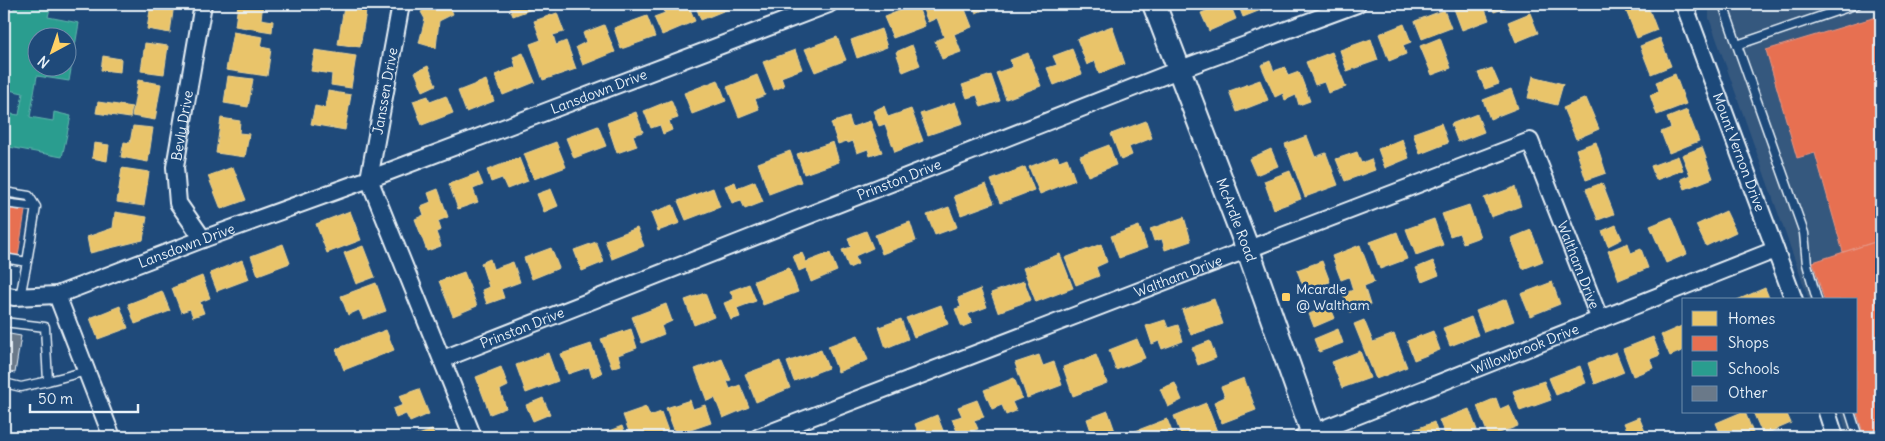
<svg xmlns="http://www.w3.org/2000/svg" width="1885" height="441" font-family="Delius,sans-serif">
<rect width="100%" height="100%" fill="#1f4a7a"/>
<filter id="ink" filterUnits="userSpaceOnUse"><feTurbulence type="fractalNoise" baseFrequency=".02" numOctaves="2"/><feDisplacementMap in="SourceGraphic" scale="10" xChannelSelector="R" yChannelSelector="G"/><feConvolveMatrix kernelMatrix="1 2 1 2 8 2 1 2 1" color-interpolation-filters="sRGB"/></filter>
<g filter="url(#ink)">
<path fill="#36587e" d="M 1709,4 L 1881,4 L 1881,437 L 1847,436 L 1841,412 L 1856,412 L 1856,300 L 1809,300 L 1709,18 Z"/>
<path fill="#e9c46a" stroke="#e9d295" d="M 151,4 L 174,4 L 170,33 L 147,29 Z
M 238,4 L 263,4 L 261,19 L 273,21 L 272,32 L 235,26 Z
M 423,4 L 449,4 L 453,14 L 439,21 L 436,48 L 419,43 L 425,19 L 421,12 L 426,9 Z
M 508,4 L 536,4 L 537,7 L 513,16 Z
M 662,4 L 688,4 L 695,21 L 662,35 L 654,17 L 665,13 Z
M 695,4 L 732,4 L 733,7 L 701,20 Z
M 917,4 L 925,26 L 893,38 L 884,17 Z
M 924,4 L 963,4 L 972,27 L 954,34 L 961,52 L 942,59 L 935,41 L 944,37 L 937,18 L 928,22 L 921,5 Z
M 972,4 L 997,4 L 976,13 Z
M 1224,4 L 1230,4 L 1236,19 L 1209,31 L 1201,13 Z
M 1238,4 L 1270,4 L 1271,6 L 1243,17 Z
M 1460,4 L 1483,4 L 1489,20 L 1462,30 L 1453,6 Z
M 1491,4 L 1516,4 L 1494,12 Z
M 1637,4 L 1647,4 L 1657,30 L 1637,38 L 1625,8 Z
M 344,7 L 366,11 L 360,47 L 338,44 Z
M 1444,10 L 1451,28 L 1422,39 L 1415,21 Z
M 557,13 L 564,32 L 553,35 L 556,45 L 566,41 L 576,69 L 543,80 L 530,44 L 541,40 L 534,21 Z
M 1530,13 L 1538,33 L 1516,42 L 1508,22 Z
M 647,16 L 655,37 L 621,49 L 614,28 Z
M 1404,24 L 1411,42 L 1403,45 L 1406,54 L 1389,61 L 1379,34 Z
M 604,25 L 615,52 L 583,65 L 576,47 L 586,42 L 583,33 Z
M 1112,26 L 1125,64 L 1099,74 L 1095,61 L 1087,65 L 1077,39 Z
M 881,29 L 887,47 L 857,58 L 851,40 Z
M 233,32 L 263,37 L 261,47 L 271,49 L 267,76 L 226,70 Z
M 837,37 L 846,60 L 815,72 L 805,49 Z
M 1440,38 L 1451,68 L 1432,75 L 1420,46 Z
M 1660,38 L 1671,66 L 1651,74 L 1640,46 Z
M 1371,39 L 1378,60 L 1347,71 L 1340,50 Z
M 145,43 L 168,46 L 164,74 L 141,71 Z
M 912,45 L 920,65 L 903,72 L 896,52 Z
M 1072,49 L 1082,74 L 1054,85 L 1047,68 L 1057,65 L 1053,56 Z
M 315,50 L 356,56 L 351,88 L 331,85 L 332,74 L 311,71 Z
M 795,50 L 802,69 L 781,77 L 784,86 L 774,90 L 763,62 Z
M 1332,52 L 1346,87 L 1328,93 L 1324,82 L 1315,85 L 1306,62 Z
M 523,53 L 535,82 L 503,95 L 495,75 L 516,67 L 513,57 Z
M 1028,53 L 1041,86 L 1006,99 L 996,73 L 1013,67 L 1010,60 Z
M 103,56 L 121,59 L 120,72 L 101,70 Z
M 1270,61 L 1274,71 L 1285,67 L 1288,76 L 1299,72 L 1310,101 L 1299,105 L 1296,95 L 1285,100 L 1283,93 L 1275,97 L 1261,65 Z
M 428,66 L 436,85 L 423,91 L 415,72 Z
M 1492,68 L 1499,84 L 1485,89 L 1478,73 Z
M 1675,74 L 1686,104 L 1657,115 L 1650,95 L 1659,91 L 1656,82 Z
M 757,75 L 765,95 L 755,99 L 759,109 L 739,117 L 727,87 Z
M 991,75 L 1000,101 L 981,107 L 977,95 L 967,98 L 962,85 Z
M 228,76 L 253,79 L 248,107 L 224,103 Z
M 1533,76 L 1563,84 L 1557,105 L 1528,98 Z
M 138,80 L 161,84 L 155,120 L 132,116 Z
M 486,80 L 494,101 L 466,112 L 458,91 Z
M 718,80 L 726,101 L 692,114 L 684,93 Z
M 1260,80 L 1268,100 L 1237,112 L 1229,91 Z
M 1511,89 L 1518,108 L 1490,119 L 1483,100 Z
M 328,91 L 351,95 L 345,130 L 311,124 L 315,106 L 325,108 Z
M 428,96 L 430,102 L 446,96 L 453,113 L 422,125 L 413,101 Z
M 1586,98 L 1599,129 L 1576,139 L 1563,108 Z
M 671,100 L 678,118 L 669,121 L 672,130 L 663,134 L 660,125 L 651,128 L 644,111 Z
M 98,102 L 132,107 L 130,118 L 96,113 Z
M 955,102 L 963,123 L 928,135 L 920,114 Z
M 884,106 L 888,117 L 911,109 L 923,141 L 895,152 L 885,124 L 879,126 L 873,111 Z
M 1687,110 L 1699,141 L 1669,153 L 1661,132 L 1671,128 L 1667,118 Z
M 636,112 L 643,132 L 633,135 L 637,146 L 617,153 L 607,123 Z
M 1477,114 L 1484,132 L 1458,142 L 1451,124 Z
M 849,117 L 852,127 L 870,121 L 882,152 L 870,156 L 868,149 L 857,153 L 853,141 L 848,143 L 847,141 L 838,144 L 831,123 Z
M 221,118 L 240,121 L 239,133 L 249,134 L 245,157 L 216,153 Z
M 1146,121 L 1152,138 L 1129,147 L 1132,155 L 1121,160 L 1111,134 Z
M 1441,123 L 1448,143 L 1420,154 L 1413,133 Z
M 133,126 L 153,128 L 148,162 L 121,157 L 124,142 L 130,143 Z
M 598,126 L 606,146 L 574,158 L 566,138 Z
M 1307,136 L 1315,157 L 1326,153 L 1338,185 L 1305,197 L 1285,144 Z
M 1402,139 L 1409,158 L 1385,168 L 1378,149 Z
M 556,142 L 566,167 L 534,179 L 524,154 Z
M 833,142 L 839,162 L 804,174 L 797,154 Z
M 1596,142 L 1606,173 L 1586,180 L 1576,149 Z
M 94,143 L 109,145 L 107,161 L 92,158 Z
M 1109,145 L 1116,165 L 1088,176 L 1080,156 Z
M 1702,147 L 1713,178 L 1685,189 L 1681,179 L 1690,175 L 1682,155 Z
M 1271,149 L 1278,166 L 1256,175 L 1249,159 Z
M 790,151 L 801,182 L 769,194 L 758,163 Z
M 1357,152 L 1361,163 L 1371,159 L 1375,170 L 1345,181 L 1336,159 Z
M 1057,156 L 1059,161 L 1067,158 L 1075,180 L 1040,194 L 1029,167 Z
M 1678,156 L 1683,170 L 1656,180 L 1651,166 Z
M 519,158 L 528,181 L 507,189 L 502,178 L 491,182 L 487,170 Z
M 233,167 L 246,200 L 221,209 L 208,176 Z
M 1025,167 L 1034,190 L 1000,203 L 991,180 Z
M 122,168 L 149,172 L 144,206 L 117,202 Z
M 1290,171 L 1301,199 L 1274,209 L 1264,181 Z
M 478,173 L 483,185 L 473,189 L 478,202 L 458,209 L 449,184 Z
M 755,181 L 763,202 L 745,209 L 741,200 L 732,203 L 725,186 L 735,182 L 737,188 Z
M 1602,183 L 1614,214 L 1598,220 L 1586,189 Z
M 986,184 L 994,203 L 961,215 L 954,196 Z
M 1515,187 L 1521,206 L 1491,217 L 1484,198 Z
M 713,188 L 720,207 L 686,220 L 678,201 Z
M 438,189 L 448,217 L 438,221 L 441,230 L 436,232 L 441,246 L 427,251 L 415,219 L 424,215 L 421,206 L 431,202 L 428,193 Z
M 551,189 L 558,206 L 544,212 L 537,194 Z
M 673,205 L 680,223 L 658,231 L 651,213 Z
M 1469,205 L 1480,237 L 1463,243 L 1459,233 L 1450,236 L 1442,214 Z
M 949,207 L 957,227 L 935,235 L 927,215 Z
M 350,211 L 361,240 L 327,253 L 316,224 Z
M 1726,211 L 1736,232 L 1706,246 L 1696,225 Z
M 115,212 L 147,217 L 143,240 L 90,253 L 87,237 L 113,228 Z
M 1184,217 L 1191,241 L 1165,250 L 1162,239 L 1154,241 L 1150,229 Z
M 1672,217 L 1687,254 L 1666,263 L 1650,226 Z
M 1434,219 L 1443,245 L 1416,255 L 1406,229 Z
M 910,222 L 916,241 L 882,254 L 875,235 Z
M 1616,225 L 1622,239 L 1608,246 L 1602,231 Z
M 1139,226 L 1147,248 L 1119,258 L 1111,236 Z
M 637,228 L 644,246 L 612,259 L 605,240 Z
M 1531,230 L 1543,261 L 1523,269 L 1511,238 Z
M 866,231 L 873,248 L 855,256 L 858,264 L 849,268 L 842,250 L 851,247 L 848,238 Z
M 1397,232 L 1407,259 L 1380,269 L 1370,242 Z
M 596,242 L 604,262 L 582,271 L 574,250 Z
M 1628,243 L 1631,253 L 1641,249 L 1648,268 L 1619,280 L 1608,251 Z
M 283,244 L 290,263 L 258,275 L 251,256 Z
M 1101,244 L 1107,262 L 1096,267 L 1099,276 L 1076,285 L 1065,258 Z
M 1360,245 L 1374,282 L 1364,286 L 1370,305 L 1350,312 L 1343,294 L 1353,290 L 1349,277 L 1341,280 L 1332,256 Z
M 363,246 L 375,277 L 356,284 L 344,253 Z
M 551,248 L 559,268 L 532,279 L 524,258 Z
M 802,253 L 806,262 L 830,253 L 837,271 L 811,282 L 806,268 L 799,271 L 793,256 Z
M 1060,254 L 1073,288 L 1036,302 L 1023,268 Z
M 490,259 L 493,269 L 513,262 L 520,282 L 501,289 L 504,298 L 487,304 L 482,290 L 489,287 L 481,263 Z
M 242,260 L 249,279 L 217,291 L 210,273 Z
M 1322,261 L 1330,282 L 1305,291 L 1297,270 Z
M 1433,261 L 1439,275 L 1422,282 L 1416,268 Z
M 789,268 L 798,292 L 763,305 L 754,281 Z
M 464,272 L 477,306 L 453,316 L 439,281 Z
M 202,276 L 210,298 L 200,302 L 204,313 L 193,317 L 190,309 L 181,312 L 172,288 Z
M 1024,281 L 1031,300 L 998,312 L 991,293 Z
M 1552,282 L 1560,304 L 1530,316 L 1521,294 Z
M 376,283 L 386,311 L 363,319 L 359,310 L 348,315 L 341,296 Z
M 749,284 L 756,301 L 737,308 L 740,317 L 731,320 L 724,303 L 734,299 L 730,291 Z
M 1765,288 L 1770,300 L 1737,300 Z
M 980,289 L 987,307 L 968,314 L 972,323 L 962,327 L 955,309 L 961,307 L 958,298 Z
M 162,291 L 170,311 L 135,324 L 128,304 Z
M 705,293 L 714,317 L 694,325 L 685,300 Z
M 1214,299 L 1223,324 L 1191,335 L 1182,310 Z
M 1506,299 L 1514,321 L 1484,332 L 1476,311 Z
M 666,304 L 672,321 L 661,326 L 664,334 L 642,343 L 632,317 Z
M 941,305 L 948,324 L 914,337 L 906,318 Z
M 120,306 L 128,328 L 98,339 L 90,318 Z
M 1330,306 L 1335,318 L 1314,327 L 1309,314 Z
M 1471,317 L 1478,335 L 1450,346 L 1443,328 Z
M 901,319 L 908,339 L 886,348 L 879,327 Z
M 1165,320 L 1168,328 L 1178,325 L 1183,341 L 1162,349 L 1159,341 L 1152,344 L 1146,326 Z
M 1364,320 L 1373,342 L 1394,334 L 1407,367 L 1376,379 L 1354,324 Z
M 1684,325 L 1684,350 L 1670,356 L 1661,335 Z
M 631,329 L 637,348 L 618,355 L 621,365 L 612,368 L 601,339 Z
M 1338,329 L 1343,343 L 1319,352 L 1314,339 Z
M 386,330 L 394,350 L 344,370 L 336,349 Z
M 1433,331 L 1440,350 L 1414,360 L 1407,341 Z
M 858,335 L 868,360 L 838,372 L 828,346 Z
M 1653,337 L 1660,355 L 1650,359 L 1653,368 L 1633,376 L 1623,349 Z
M 1137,339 L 1145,358 L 1116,370 L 1109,350 Z
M 1210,341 L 1216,358 L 1198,365 L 1192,348 Z
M 591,344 L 602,373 L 592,377 L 589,367 L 568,374 L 561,354 Z
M 821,350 L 828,368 L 794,381 L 787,362 Z
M 1360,351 L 1370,378 L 1342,388 L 1332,362 Z
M 1616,352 L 1624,372 L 1595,384 L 1588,363 Z
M 548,353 L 558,381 L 526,393 L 516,365 Z
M 1039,355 L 1043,366 L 1054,362 L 1062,385 L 1027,398 L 1015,363 Z
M 1096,355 L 1107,383 L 1073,396 L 1063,367 Z
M 722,359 L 731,380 L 727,381 L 730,389 L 740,385 L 749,407 L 723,418 L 715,398 L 707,401 L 695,369 Z
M 780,361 L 790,388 L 756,402 L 745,374 Z
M 1580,366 L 1586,383 L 1556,395 L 1549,378 Z
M 501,367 L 508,386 L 500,390 L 506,408 L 490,414 L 476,377 Z
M 1014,378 L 1022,398 L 1012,402 L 1016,411 L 1006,415 L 1002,405 L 992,409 L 984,390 Z
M 1244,378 L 1256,410 L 1222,423 L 1214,402 L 1225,397 L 1221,387 Z
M 1544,381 L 1551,400 L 1520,411 L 1513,391 Z
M 1175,383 L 1182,400 L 1168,407 L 1160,389 Z
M 419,389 L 429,414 L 410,422 L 406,414 L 396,418 L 393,409 L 403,405 L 399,396 Z
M 543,398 L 550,414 L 533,421 L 526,405 Z
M 1496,398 L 1500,409 L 1509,405 L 1518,426 L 1489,437 L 1477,406 Z
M 690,400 L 693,409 L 705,405 L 711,423 L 676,435 L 666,408 Z
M 977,400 L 984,417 L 974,420 L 978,429 L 959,436 L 952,419 L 962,416 L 958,407 Z
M 1206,403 L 1218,434 L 1208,437 L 1182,437 L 1174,416 Z
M 646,407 L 650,416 L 661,412 L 668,431 L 649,437 L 631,437 L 623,415 Z
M 1469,409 L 1477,430 L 1457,437 L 1446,437 L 1439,420 Z
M 1108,411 L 1117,437 L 1093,437 L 1087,419 Z
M 1742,412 L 1745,412 L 1753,433 L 1742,437 L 1722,437 L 1716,423 Z
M 1753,412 L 1786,412 L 1791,423 L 1763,435 Z
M 937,415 L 944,433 L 933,437 L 920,437 L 915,424 Z
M 1639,417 L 1646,434 L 1638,437 L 1630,437 L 1624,423 Z
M 1167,419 L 1174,437 L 1135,437 L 1133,432 Z
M 1434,422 L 1439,437 L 1404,437 L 1403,434 Z
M 622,426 L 626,437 L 593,437 Z
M 432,430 L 435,437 L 413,437 Z
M 1708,430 L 1711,437 L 1692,437 Z"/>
<path fill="#e76f51" stroke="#e79683" d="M 1876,17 L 1881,34 L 1881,240 L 1843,252 L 1815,153 L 1797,158 L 1766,50 Z
M 4,208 L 25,211 L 18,256 L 4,254 Z
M 1881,240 L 1881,421 L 1876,422 L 1878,430 L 1863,433 L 1856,409 L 1856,300 L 1824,300 L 1813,262 Z"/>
<path fill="#2a9d8f" stroke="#63b6ae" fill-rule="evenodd" d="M 51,4 L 48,17 L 79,23 L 69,81 L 37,76 L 30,117 L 53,121 L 54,112 L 71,116 L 62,157 L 4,146 L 4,113 L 19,115 L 23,93 L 4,89 L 4,14 L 21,5 ZM 38,38 L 68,38 L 68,68 L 38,68 Z"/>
<path fill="#6a7989" stroke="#e8f1f8" d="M 4,333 L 21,336 L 15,373 L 4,371 Z"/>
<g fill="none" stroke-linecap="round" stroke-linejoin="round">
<defs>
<path id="lane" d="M 1733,4 L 1724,7 L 1737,45 L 1857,4
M 1737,45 L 1804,233 L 1807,264 L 1817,300
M 4,192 L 29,196 L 36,207 L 27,262 L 4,258
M 4,203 L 36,207
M 20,297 L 27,262
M 4,322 L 45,327 L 48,381 L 21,387 L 4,383
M 48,381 L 87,371
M 1850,412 L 1858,437"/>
<g id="street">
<path d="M 401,4 L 369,179 L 473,437"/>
<path id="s1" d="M 1684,4 L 1794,300"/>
<path id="s2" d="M 203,239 L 178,203 L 175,167 L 203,4"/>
<path id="s3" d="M 4,295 L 14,297 L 57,295 L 203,239 L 369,179 L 829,4"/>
<path d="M 57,295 L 112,437"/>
<path id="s4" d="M 443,359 L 1178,70 L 1357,4"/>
<path d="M 1827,412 L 1835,437"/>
<path id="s5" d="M 759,437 L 1530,141 L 1600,320"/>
<path id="s6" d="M 1303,437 L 1775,250"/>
</g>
<g id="secondary">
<path id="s7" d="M 1154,4 L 1248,250 L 1314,437"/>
</g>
</defs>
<use href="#lane" stroke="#e8f1f8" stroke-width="11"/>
<use href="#street" stroke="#e8f1f8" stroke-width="20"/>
<use href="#secondary" stroke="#e8f1f8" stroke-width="26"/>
<use href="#lane" stroke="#1f4a7a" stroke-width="8"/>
<use href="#street" stroke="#1f4a7a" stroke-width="16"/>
<use href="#secondary" stroke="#1f4a7a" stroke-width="22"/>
</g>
</g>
<rect fill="#ffd166" stroke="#1f4a7a" stroke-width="2" x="1281" y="292" width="10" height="10" rx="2.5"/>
<g text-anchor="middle" stroke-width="5" stroke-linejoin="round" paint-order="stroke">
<g font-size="14" fill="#e8f1f8" stroke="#1f4a7a">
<text transform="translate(385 91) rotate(-80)" y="5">Janssen Drive</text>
<text dy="5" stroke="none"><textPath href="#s3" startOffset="632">Lansdown Drive</textPath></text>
<text dy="5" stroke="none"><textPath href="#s2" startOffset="122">Bevly Drive</textPath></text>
<text dy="5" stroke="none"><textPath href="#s1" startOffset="158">Mount Vernon Drive</textPath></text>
<text dy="5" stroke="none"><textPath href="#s4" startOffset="490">Prinston Drive</textPath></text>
<text dy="5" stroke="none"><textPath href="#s7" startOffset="231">McArdle Road</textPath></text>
<text dy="5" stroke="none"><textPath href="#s3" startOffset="192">Lansdown Drive</textPath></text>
<text dy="5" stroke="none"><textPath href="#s5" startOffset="959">Waltham Drive</textPath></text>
<text dy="5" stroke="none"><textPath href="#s5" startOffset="449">Waltham Drive</textPath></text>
<text dy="5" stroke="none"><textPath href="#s4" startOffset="85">Prinston Drive</textPath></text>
<text dy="5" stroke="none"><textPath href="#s6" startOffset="239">Willowbrook Drive</textPath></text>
</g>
<g font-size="14" fill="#e8f1f8" stroke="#1f4a7a" text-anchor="start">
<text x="1296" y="294">Mcardle<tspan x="1296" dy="16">@ Waltham</tspan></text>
</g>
</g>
<rect width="1885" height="441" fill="none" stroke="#1f4a7a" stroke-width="20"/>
<rect x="10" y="10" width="1865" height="421" fill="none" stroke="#e8f1f8" stroke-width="2" filter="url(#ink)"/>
<rect x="1682" y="298" width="175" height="115" fill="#1f4a7a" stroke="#6f8dac"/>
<rect x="1692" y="311" width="25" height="15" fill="#e9c46a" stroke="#6f8dac"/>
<text x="1728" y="324" font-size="15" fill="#e8f1f8">Homes</text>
<rect x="1692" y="336" width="25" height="15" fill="#e76f51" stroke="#6f8dac"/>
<text x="1728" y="348" font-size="15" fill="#e8f1f8">Shops</text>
<rect x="1692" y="361" width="25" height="15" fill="#2a9d8f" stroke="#6f8dac"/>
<text x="1728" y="374" font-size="15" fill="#e8f1f8">Schools</text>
<rect x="1692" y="386" width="25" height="15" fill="#6a7989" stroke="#6f8dac"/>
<text x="1728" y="398" font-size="15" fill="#e8f1f8">Other</text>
<g transform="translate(52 52) rotate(220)"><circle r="24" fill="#1f4a7a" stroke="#6f8dac"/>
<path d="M0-4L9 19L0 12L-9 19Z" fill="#ffd166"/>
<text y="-8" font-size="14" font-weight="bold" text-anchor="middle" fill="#e8f1f8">N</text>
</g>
<path d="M30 404v8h108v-8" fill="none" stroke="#e8f1f8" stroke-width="2.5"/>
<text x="38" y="404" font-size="15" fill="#e8f1f8" stroke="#1f4a7a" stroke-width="4" paint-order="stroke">50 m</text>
</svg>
